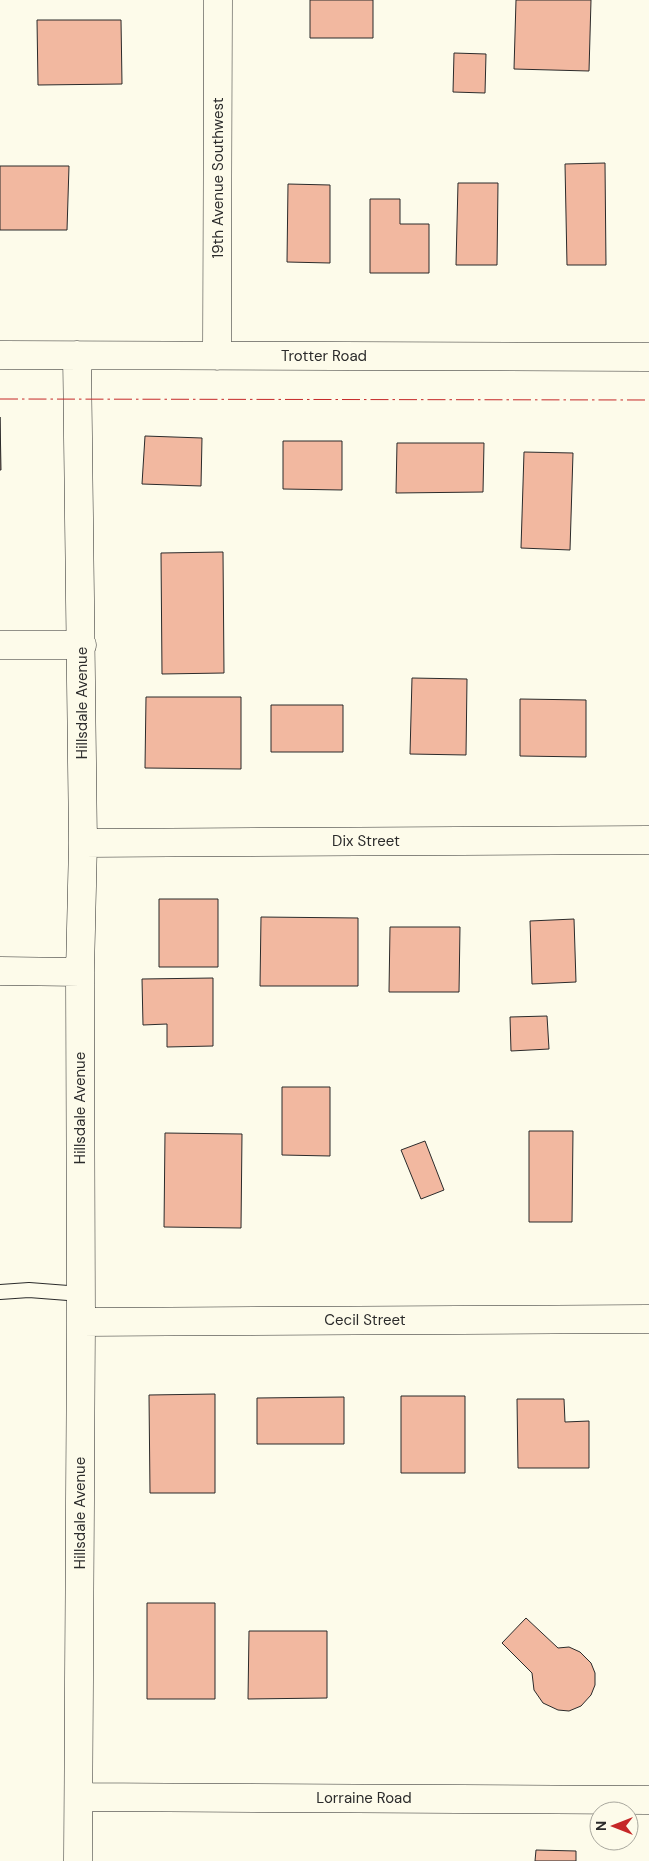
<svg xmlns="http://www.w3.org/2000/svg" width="649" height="1861" font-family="'DM Sans',sans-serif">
<rect width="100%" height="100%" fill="#fdfbea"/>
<path fill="#f2b8a0" stroke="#2b2b2b" d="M 310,0 L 373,0 L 373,38 L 310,38 Z
M 516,0 L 591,0 L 589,71 L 514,69 Z
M 37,20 L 121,20 L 122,84 L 38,85 Z
M 454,53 L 486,54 L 485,93 L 453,92 Z
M 605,163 L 606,265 L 567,265 L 565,164 Z
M 0,166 L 69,166 L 67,230 L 0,230 Z
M 458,183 L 498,183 L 497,265 L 456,265 Z
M 288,184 L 330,185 L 330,263 L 287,262 Z
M 370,199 L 400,199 L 400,224 L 429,224 L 429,273 L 370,273 Z
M 0,417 L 1,470 L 0,470 Z
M 145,436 L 202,438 L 201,486 L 142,484 Z
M 283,441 L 342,441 L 342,490 L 283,489 Z
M 397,443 L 484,443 L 483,492 L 396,493 Z
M 524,452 L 573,453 L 570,550 L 521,548 Z
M 223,552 L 224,673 L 162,674 L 161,553 Z
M 412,678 L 467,679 L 466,755 L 410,754 Z
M 146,697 L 241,697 L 241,769 L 145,768 Z
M 520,699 L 586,700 L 586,757 L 520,756 Z
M 271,705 L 343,705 L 343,752 L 271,752 Z
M 159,899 L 218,899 L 218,967 L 159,967 Z
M 261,917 L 358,918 L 358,986 L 260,986 Z
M 574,919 L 576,982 L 532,984 L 530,921 Z
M 390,927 L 460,927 L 459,992 L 389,992 Z
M 213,978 L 213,1046 L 167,1047 L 167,1024 L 143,1025 L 142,979 Z
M 547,1016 L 549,1049 L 511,1051 L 510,1017 Z
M 282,1087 L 330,1087 L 330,1156 L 282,1155 Z
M 529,1131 L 573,1131 L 572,1222 L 529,1222 Z
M 165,1133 L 242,1134 L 241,1228 L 164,1227 Z
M 425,1141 L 444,1190 L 421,1199 L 401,1150 Z
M 215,1394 L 215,1493 L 150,1493 L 149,1395 Z
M 401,1396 L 465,1396 L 465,1473 L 401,1473 Z
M 344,1397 L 344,1444 L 257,1444 L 257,1398 Z
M 517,1399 L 564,1399 L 565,1422 L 589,1421 L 589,1468 L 518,1468 Z
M 147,1603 L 215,1603 L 215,1699 L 147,1699 Z
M 526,1618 L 558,1648 L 569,1647 L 580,1652 L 591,1663 L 595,1673 L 595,1685 L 591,1695 L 581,1706 L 569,1711 L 558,1710 L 543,1703 L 534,1690 L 532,1673 L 502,1643 Z
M 249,1631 L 327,1631 L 327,1698 L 248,1699 Z
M 536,1850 L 576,1851 L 576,1861 L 535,1861 Z"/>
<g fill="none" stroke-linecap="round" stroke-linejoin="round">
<defs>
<path id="lane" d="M 0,1292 L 29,1290 L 81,1294"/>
<path id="street" d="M 0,355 L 649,357
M 77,355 L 83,843 L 80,972 L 81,1322 L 78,1861
M 217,356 L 218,0
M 0,645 L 82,645
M 83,843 L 649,840
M 0,971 L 80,972
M 81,1322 L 649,1319
M 79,1797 L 649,1800"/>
</defs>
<use href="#lane" stroke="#2b2b2b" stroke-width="16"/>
<use href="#street" stroke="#2b2b2b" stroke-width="29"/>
<use href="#lane" stroke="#fdfbea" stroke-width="14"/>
<use href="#street" stroke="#fdfbea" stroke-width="28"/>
<path stroke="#c62828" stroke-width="1" stroke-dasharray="18 4 2.5 4" stroke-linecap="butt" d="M 0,399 L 649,400"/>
</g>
<g text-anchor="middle" stroke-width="4" stroke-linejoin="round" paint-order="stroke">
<g font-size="15" fill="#2b2b2b" stroke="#fdfbea">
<text transform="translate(218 178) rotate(-90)" y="5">19th Avenue Southwest</text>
<text x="324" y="361">Trotter Road</text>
<text transform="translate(82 703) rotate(-90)" y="5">Hillsdale Avenue</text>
<text x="366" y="846">Dix Street</text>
<text transform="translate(80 1108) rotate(-90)" y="5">Hillsdale Avenue</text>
<text x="365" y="1325">Cecil Street</text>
<text transform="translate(80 1513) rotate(-90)" y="5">Hillsdale Avenue</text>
<text x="364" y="1803">Lorraine Road</text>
</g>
</g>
<g transform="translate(614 1826) rotate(270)"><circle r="24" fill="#fdfbea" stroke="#a9a89e"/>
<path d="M0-4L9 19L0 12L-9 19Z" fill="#c62828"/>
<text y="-8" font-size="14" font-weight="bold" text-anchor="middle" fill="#2b2b2b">N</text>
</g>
</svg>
